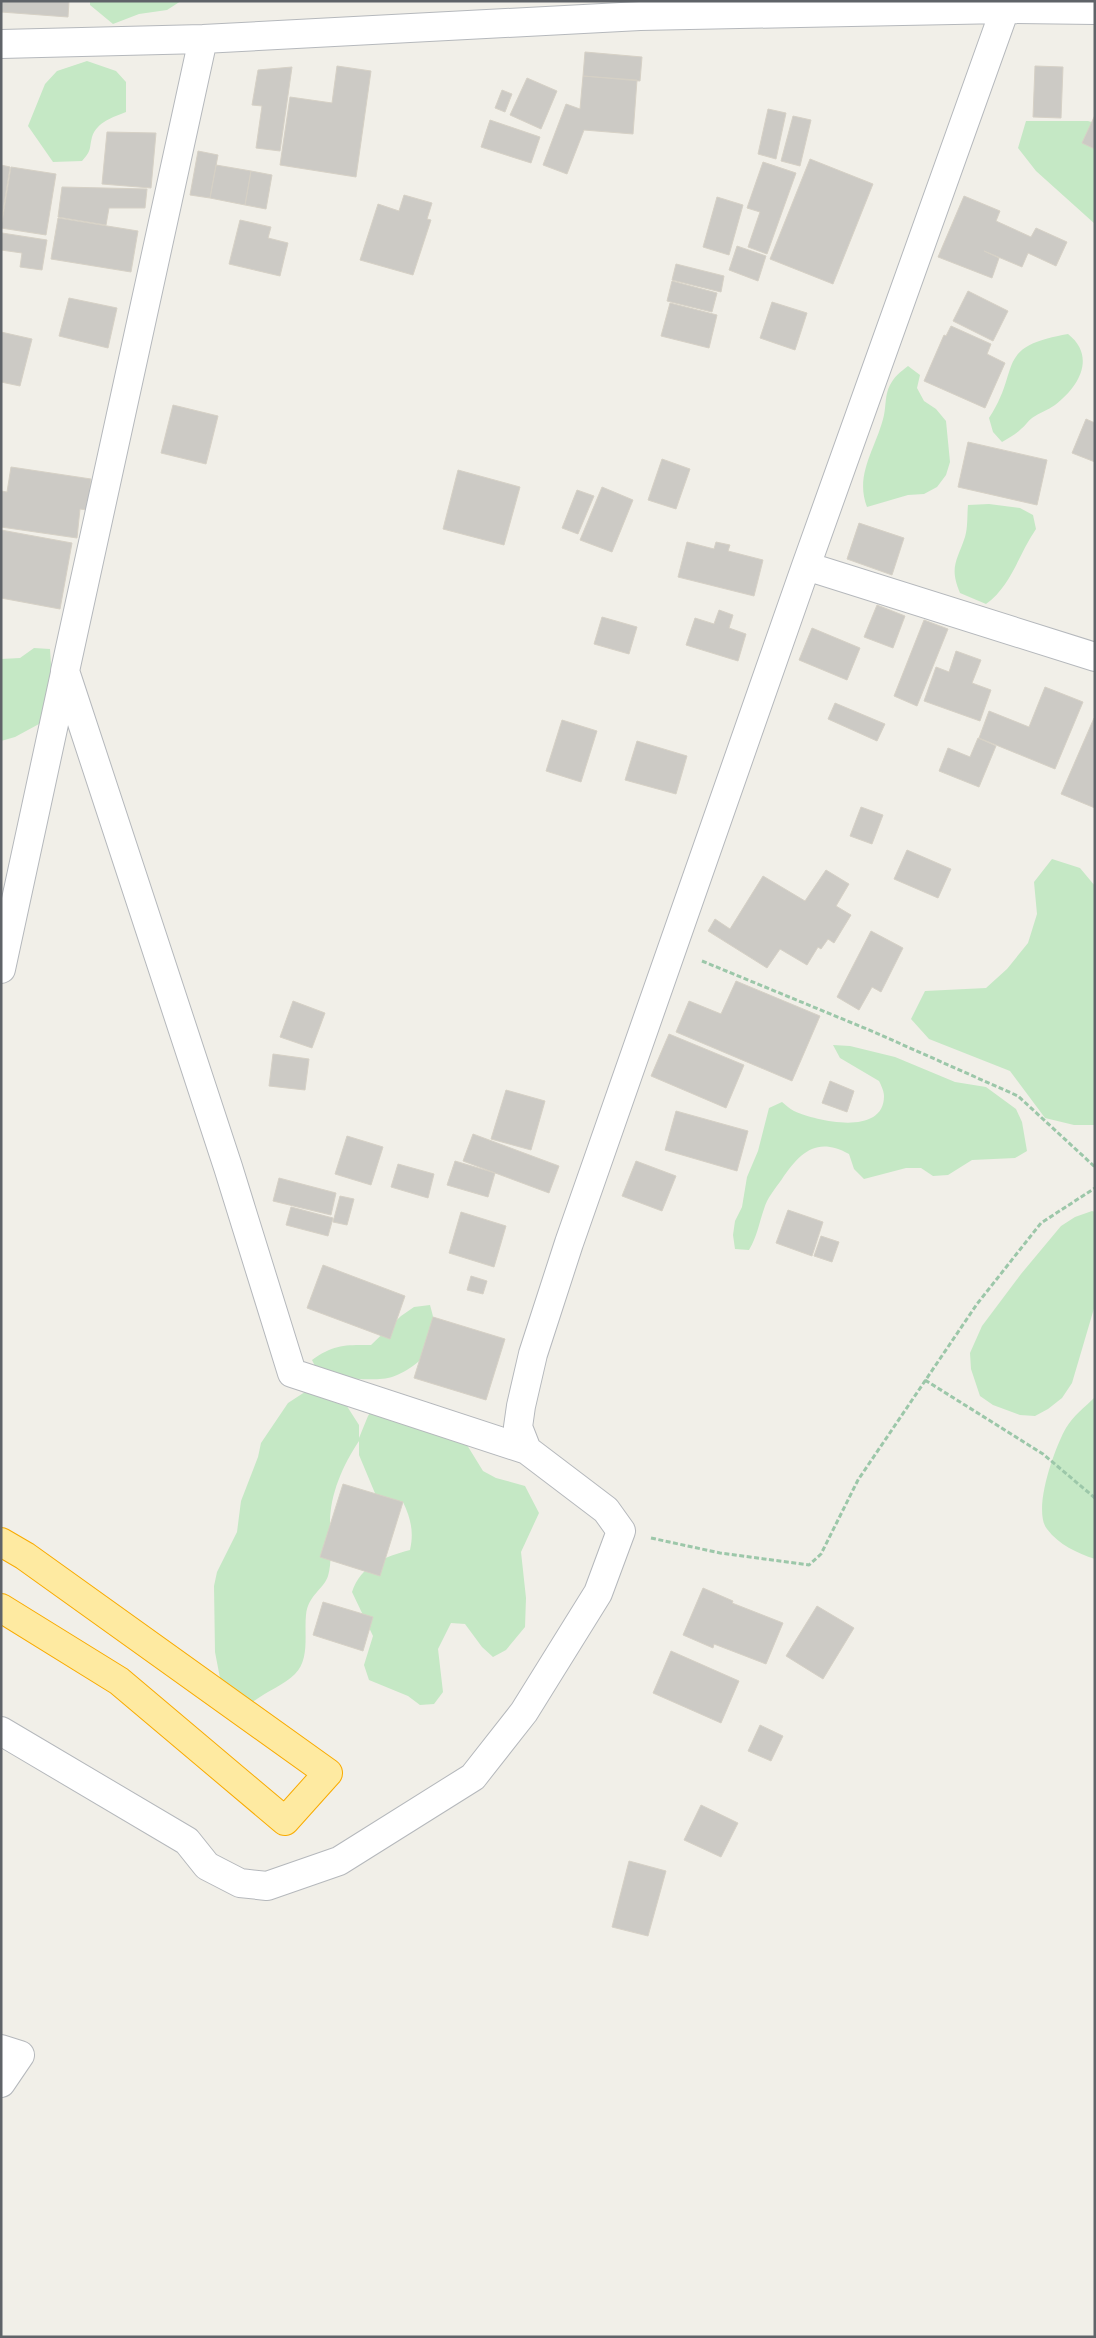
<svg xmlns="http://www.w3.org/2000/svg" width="1096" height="2338" font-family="Signika,sans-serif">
<rect width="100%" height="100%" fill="#f1efe8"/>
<path fill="#c5e8c5" d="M 90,1 L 181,1 L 167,10 L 139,14 L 113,24 L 90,5 Z
M 87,61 L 116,71 L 126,82 L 126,112 C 113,117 97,122 92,137 C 89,149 92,150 82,161 L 53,162 L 28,126 L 45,84 L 57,71 Z
M 1026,121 L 1088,121 L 1095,123 L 1095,224 L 1036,171 L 1018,148 Z
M 1068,334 C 1096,356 1080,386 1055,405 C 1048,410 1039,413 1032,418 C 1028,421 1025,426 1021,429 C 1016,434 1009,438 1002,442 L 993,432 L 989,418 C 1022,368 993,347 1068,334 Z
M 908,366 L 920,375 L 917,388 L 924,401 L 936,409 L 946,421 L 950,462 L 946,475 L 937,487 L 924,494 L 908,495 L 867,507 C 854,474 877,447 884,415 C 886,406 885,394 890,385 C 894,377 900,372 908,366 Z
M 989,504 L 1020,508 L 1033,515 L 1036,529 C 1018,555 1012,585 986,604 L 960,593 C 949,567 957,561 965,537 C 968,527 967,515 968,505 Z
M 34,648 L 50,649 L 52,679 L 39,724 L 15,737 L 1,741 L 1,659 L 20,658 Z
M 1052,859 L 1080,868 L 1095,886 L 1095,1125 L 1074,1125 L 1045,1118 L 1010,1071 L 929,1039 L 911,1019 L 925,991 L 986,988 L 1007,969 L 1028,943 L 1037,914 L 1034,882 Z
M 833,1045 L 850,1046 L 895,1057 L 955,1082 L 986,1087 L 1016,1109 L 1022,1122 L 1027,1151 L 1015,1158 L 972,1160 L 948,1175 L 933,1176 L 921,1168 L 906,1168 L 864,1179 L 854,1169 L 849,1154 C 816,1136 800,1153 782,1179 C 775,1189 767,1198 764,1209 C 759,1223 757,1237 749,1250 L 735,1249 L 733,1235 L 735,1221 L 742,1207 L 747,1177 L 758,1151 L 769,1108 L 782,1102 C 786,1105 790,1109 794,1111 C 816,1121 884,1137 884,1096 C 884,1091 881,1085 879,1081 L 840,1058 Z
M 1092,1211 L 1095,1212 L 1095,1305 L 1072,1383 L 1062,1398 L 1048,1409 L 1035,1416 L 1020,1415 L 993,1405 L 980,1396 L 971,1369 L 970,1353 L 982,1326 L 1021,1274 L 1061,1226 L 1075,1217 Z
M 430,1305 C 433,1316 438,1333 433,1343 C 427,1358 407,1372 392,1377 C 378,1382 334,1378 319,1374 L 312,1360 C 334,1344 346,1345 371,1345 L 401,1316 L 414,1307 Z
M 311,1388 L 343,1400 L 359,1425 L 359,1438 L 368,1416 L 377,1402 L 454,1436 L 467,1445 L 483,1471 L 496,1478 L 525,1486 L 539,1513 L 521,1552 L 526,1598 L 525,1627 L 506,1650 L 493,1657 L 482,1647 L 465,1624 L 451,1623 L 438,1649 L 443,1692 L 434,1704 L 420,1705 L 408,1696 L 369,1680 L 364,1665 L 373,1636 L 352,1592 C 361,1565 384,1557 410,1550 C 414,1532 411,1519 403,1502 L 377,1498 L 359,1455 L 359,1441 C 343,1465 330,1494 330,1523 C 329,1540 333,1559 328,1576 C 324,1589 308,1595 306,1615 C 304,1634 310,1659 295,1674 C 283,1686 262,1693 248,1706 L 224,1699 L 215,1652 L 214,1586 L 217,1572 L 237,1532 L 241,1501 L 258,1457 L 261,1443 L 288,1403 Z
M 1095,1397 L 1095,1559 C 1077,1553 1059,1545 1047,1529 C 1032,1510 1055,1447 1066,1428 C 1073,1416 1085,1407 1095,1397 Z"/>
<path fill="#cccac5" stroke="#d6d1c6" d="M 1,1 L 69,1 L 68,17 L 1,12 Z
M 585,52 L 642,57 L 640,81 L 583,76 Z
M 337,66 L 371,71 L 356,177 L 280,165 L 290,97 L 332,103 Z
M 1035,66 L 1063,67 L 1061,118 L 1033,117 Z
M 292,67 L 280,151 L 256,148 L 262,106 L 252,105 L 258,70 Z
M 583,76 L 637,80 L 633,134 L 584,130 L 567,174 L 543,165 L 566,104 L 580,109 Z
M 527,78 L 557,91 L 541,129 L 510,115 Z
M 502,90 L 512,94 L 505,112 L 495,108 Z
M 768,109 L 786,113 L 776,159 L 758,154 Z
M 1095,115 L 1095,149 L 1082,143 Z
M 793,116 L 811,120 L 800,166 L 781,161 Z
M 490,120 L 540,137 L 531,163 L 481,147 Z
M 107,132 L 156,133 L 151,188 L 102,184 Z
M 198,151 L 218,155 L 210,198 L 190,195 Z
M 810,159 L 873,184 L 833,284 L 770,259 Z
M 763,162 L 796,173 L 767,254 L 748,247 L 760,212 L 747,208 Z
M 1,165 L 10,167 L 1,223 Z
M 216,165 L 251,171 L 245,205 L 210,198 Z
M 11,167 L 56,174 L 46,235 L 1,228 Z
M 251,171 L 272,175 L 266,209 L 245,205 Z
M 62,187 L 147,189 L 145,208 L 109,208 L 106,225 L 58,217 Z
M 404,195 L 432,203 L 427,219 L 431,220 L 413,275 L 360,260 L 378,204 L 399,211 Z
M 964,196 L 1000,211 L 996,221 L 1031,237 L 1036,228 L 1067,242 L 1056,266 L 1028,253 L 1022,267 L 984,251 L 999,258 L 992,278 L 938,257 Z
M 717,197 L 743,205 L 729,255 L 703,247 Z
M 58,218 L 138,231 L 131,272 L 51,259 Z
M 240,220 L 271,227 L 268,238 L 288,243 L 280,276 L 229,264 Z
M 2,233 L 47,240 L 42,270 L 20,267 L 22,253 L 1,250 Z
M 737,246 L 766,256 L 758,281 L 729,270 Z
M 676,264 L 724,276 L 721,292 L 672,280 Z
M 672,281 L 717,293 L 712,312 L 667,301 Z
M 968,291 L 1008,311 L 993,341 L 953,321 Z
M 69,298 L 117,308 L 108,348 L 59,336 Z
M 772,302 L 807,313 L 795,350 L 760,338 Z
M 670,303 L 717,315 L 709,348 L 661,336 Z
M 951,326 L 991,344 L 987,354 L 1005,363 L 985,408 L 924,381 L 944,335 L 946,336 Z
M 1,332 L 32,339 L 20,386 L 1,382 Z
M 173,405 L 218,416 L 206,464 L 161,453 Z
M 1086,419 L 1095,423 L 1095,462 L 1072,453 Z
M 968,442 L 1047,460 L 1037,505 L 958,487 Z
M 662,459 L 690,469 L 676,509 L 648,500 Z
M 11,467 L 91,479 L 87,510 L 80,509 L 77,538 L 1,527 L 1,491 L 7,492 Z
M 458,470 L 520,487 L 504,545 L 443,529 Z
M 602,487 L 633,500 L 612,552 L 580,540 Z
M 577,490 L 594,496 L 578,534 L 562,528 Z
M 859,523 L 904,538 L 892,575 L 847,559 Z
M 1,530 L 72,543 L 60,609 L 1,598 Z
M 687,542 L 714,549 L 716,542 L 730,545 L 728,551 L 763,560 L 754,596 L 678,577 Z
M 877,605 L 905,616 L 893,648 L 864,637 Z
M 719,610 L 733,615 L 729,628 L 746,634 L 738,661 L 686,645 L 695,618 L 714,624 Z
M 602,617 L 637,627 L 629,654 L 594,644 Z
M 924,620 L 948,629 L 917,706 L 894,696 Z
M 812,628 L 860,648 L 847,680 L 799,660 Z
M 956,651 L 981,660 L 972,683 L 991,690 L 980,721 L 924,701 L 936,667 L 949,672 Z
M 1045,687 L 1083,702 L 1055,769 L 979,738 L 989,711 L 1029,727 Z
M 835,703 L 885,724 L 877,741 L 828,719 Z
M 1094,718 L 1095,718 L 1095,808 L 1061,794 Z
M 562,720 L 597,731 L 581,782 L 546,771 Z
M 978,738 L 996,746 L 979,787 L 939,771 L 948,748 L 970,757 Z
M 637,741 L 687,756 L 676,794 L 625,780 Z
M 861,807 L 883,815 L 872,844 L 850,836 Z
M 907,850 L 951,869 L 938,898 L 894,879 Z
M 826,870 L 849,884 L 836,906 L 851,915 L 834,943 L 828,939 L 821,949 L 818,947 L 807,965 L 780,949 L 767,968 L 708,931 L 715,919 L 730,929 L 763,876 L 805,901 Z
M 871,931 L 903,948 L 881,992 L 872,987 L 859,1010 L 837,997 Z
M 736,981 L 820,1016 L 792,1081 L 676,1032 L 689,1001 L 721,1014 Z
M 293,1001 L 325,1013 L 312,1048 L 280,1037 Z
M 669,1034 L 744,1065 L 726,1108 L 651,1076 Z
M 273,1054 L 309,1059 L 305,1090 L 269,1086 Z
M 830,1081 L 854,1091 L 847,1112 L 822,1103 Z
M 506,1090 L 545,1101 L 531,1150 L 491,1139 Z
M 676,1111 L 748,1131 L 737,1171 L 665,1150 Z
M 473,1134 L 559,1166 L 549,1193 L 463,1161 Z
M 347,1136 L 383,1147 L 371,1185 L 335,1174 Z
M 455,1161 L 495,1173 L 488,1197 L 447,1185 Z
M 636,1161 L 676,1176 L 662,1211 L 622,1196 Z
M 398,1164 L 434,1174 L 428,1198 L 391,1187 Z
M 279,1178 L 336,1193 L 331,1215 L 273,1201 Z
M 340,1196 L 354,1199 L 347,1225 L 333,1222 Z
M 291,1207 L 333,1218 L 328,1236 L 286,1225 Z
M 788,1210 L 823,1222 L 812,1256 L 776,1243 Z
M 461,1212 L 506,1226 L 494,1267 L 449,1253 Z
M 821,1236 L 839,1242 L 832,1262 L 814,1256 Z
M 323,1265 L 405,1296 L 390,1339 L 307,1308 Z
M 471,1276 L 487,1281 L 483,1294 L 467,1290 Z
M 433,1317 L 505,1339 L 486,1400 L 414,1378 Z
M 343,1484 L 403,1502 L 380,1576 L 320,1557 Z
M 703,1588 L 733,1601 L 732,1603 L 783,1623 L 766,1664 L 714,1644 L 713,1648 L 683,1635 Z
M 323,1602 L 373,1617 L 363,1651 L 313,1635 Z
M 817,1606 L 854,1628 L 823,1679 L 786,1656 Z
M 671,1651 L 739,1681 L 721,1723 L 653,1693 Z
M 760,1725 L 783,1736 L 771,1761 L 748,1751 Z
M 701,1805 L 738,1823 L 721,1857 L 684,1840 Z
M 629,1861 L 666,1871 L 648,1936 L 612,1927 Z"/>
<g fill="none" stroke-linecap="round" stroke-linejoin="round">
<defs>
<path id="minor" d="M 1,44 L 203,39 L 640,16 L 1005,9 L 1095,10
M 806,566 L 1095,657
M 1,969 L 65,673
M 527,1450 L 518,1427 L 521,1406 L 533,1354 L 569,1243 L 806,566 L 1005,9
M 1,1731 L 187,1841 L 207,1866 L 240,1883 L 267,1886 L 339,1861 L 473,1777 L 524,1712 L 598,1593 L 621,1531 L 606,1510 L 527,1450 L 292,1373 L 228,1167 L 65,671 L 203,39
M 1,2049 L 20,2055 L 1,2083"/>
<path id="trunk" d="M 1,1542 L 25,1556 L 328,1773 L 285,1821 L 119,1681 L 1,1608"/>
</defs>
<use href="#minor" stroke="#b5b8bc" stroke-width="30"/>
<use href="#trunk" stroke="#f9ab00" stroke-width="30"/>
<path stroke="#9cc7a9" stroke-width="3" stroke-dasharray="5 2.5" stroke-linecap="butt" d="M 702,961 L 874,1032 L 1018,1096 L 1095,1167
M 925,1380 L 1043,1454 L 1095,1498
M 651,1538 L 720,1553 L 809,1565 L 821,1554 L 858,1480 L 977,1304 L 1041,1223 L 1095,1188"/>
<use href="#minor" stroke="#fff" stroke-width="28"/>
<use href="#trunk" stroke="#feeaa1" stroke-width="28"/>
</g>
<rect width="1096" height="2338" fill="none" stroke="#5f6368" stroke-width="5"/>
</svg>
